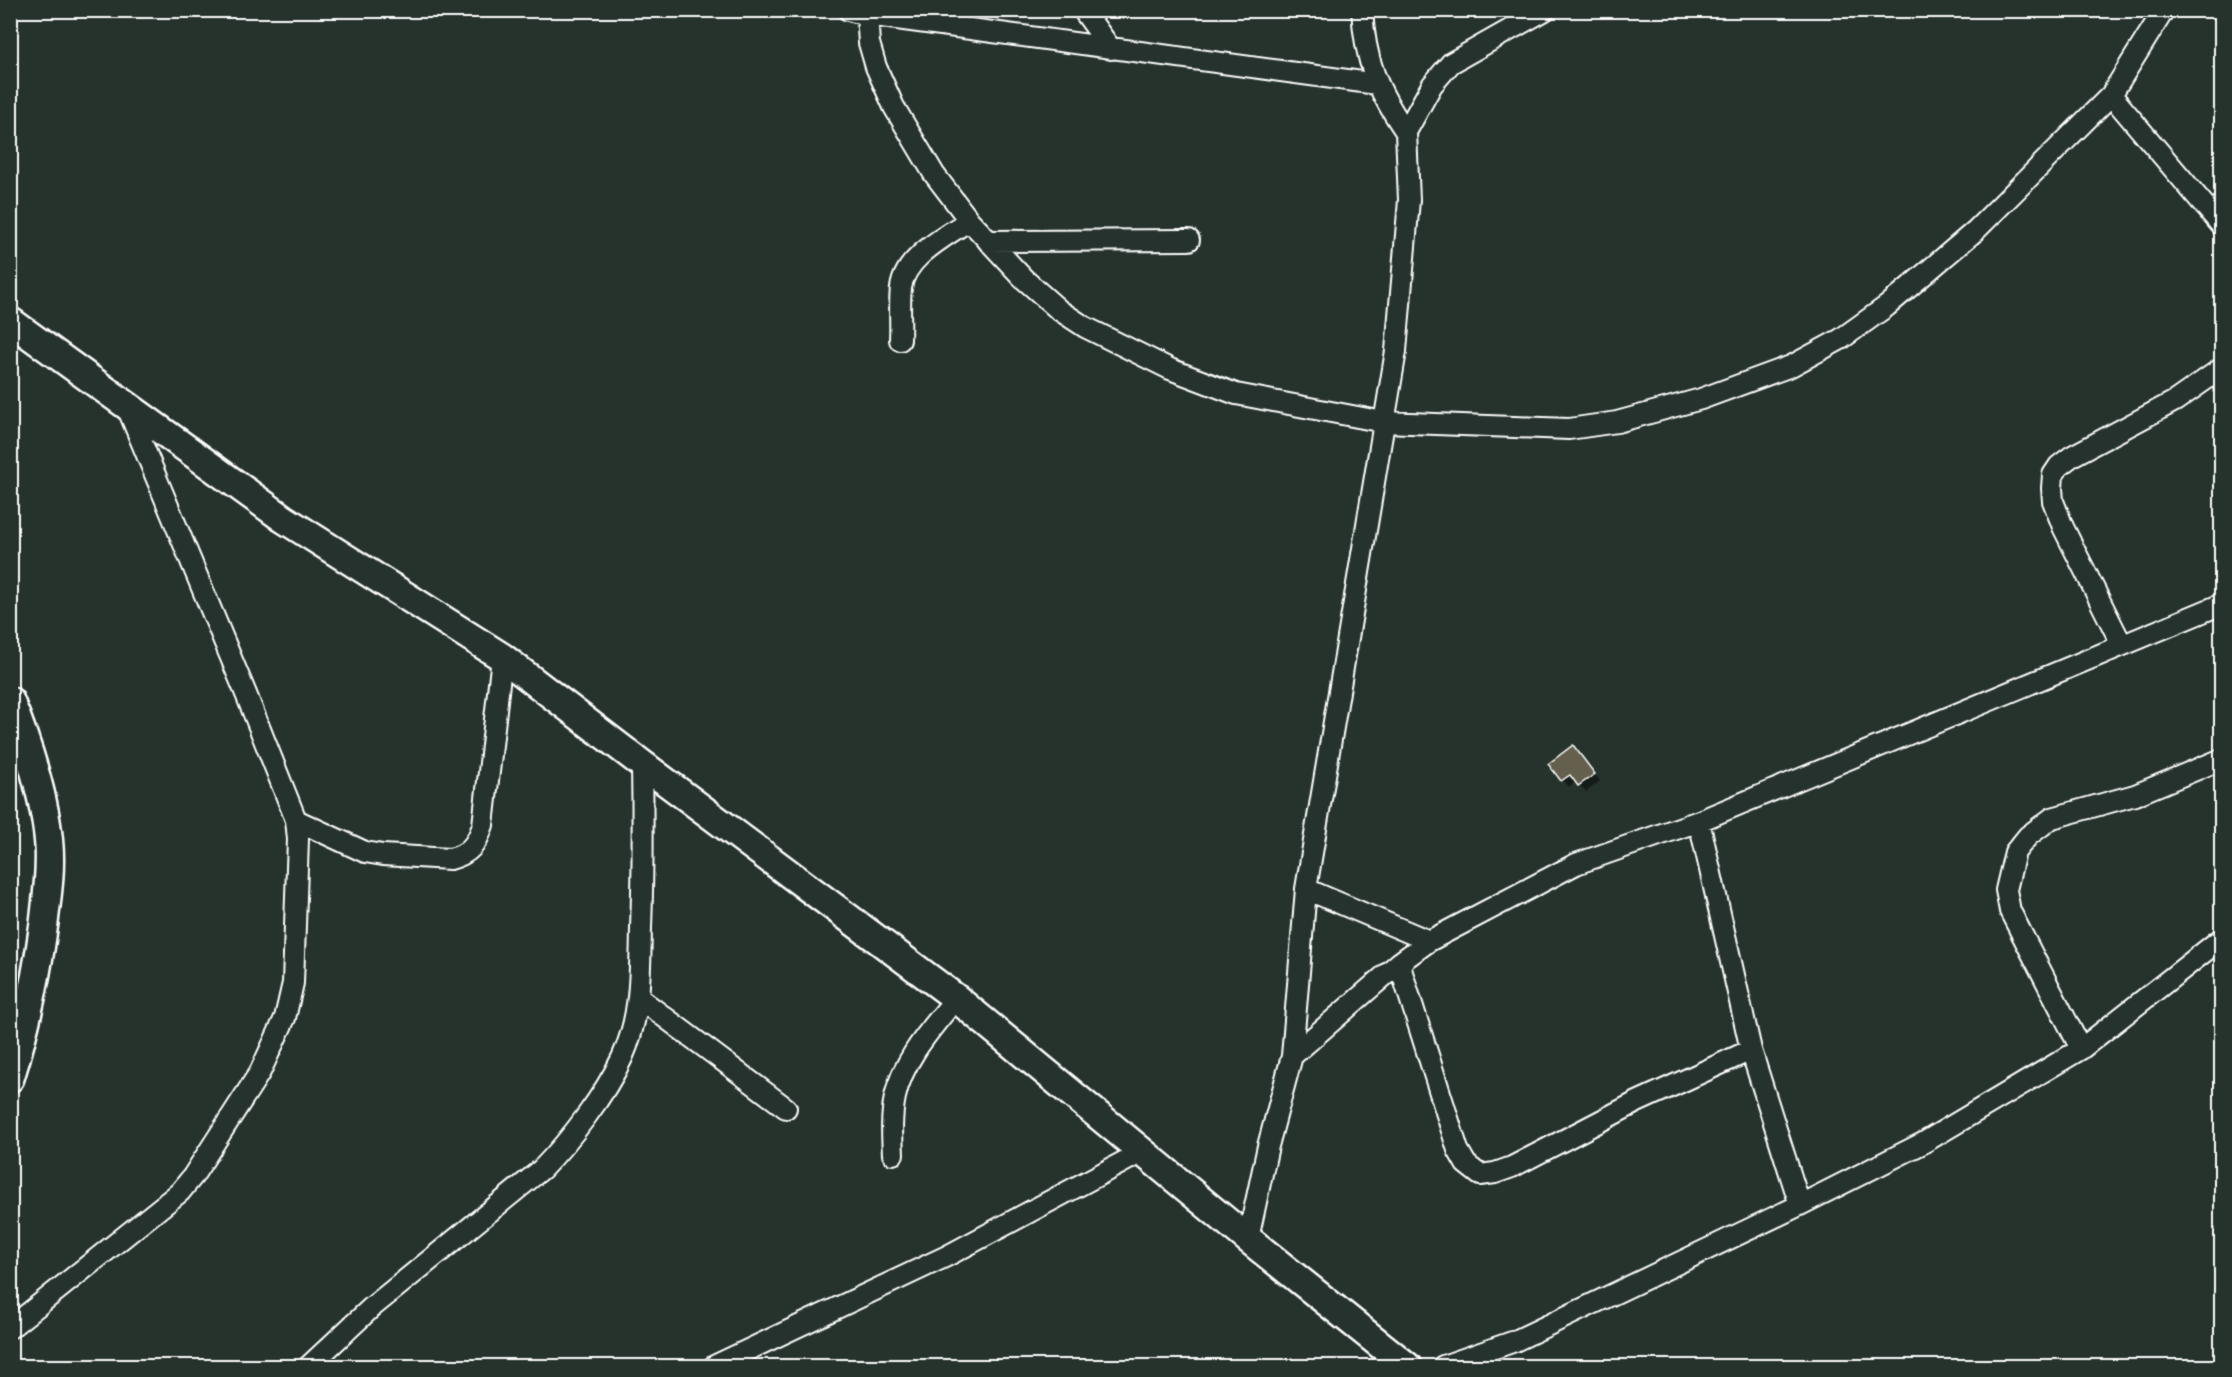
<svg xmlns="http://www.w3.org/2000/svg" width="2232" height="1377" font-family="Sriracha,sans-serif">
<rect width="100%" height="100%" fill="#26332d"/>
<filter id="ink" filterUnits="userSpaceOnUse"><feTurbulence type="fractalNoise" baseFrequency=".0167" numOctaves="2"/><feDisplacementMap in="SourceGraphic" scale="12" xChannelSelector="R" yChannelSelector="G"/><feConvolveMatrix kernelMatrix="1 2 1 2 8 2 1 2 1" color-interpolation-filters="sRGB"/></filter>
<g filter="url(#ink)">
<path fill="#0007" d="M 1579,754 L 1600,781 L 1586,792 L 1576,781 L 1569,787 L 1550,764 Z"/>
<path fill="#65604e" stroke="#fff" stroke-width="1.5" d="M 1573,745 L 1595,774 L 1578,786 L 1570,775 L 1561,781 L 1548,764 Z"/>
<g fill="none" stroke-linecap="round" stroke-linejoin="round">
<defs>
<path id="street" d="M 848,10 L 867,15 L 1377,84
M 1083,10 L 1111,49
M 1362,10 C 1365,61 1377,90 1406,132
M 867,15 L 869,43 L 876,67 L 894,107 L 934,174 L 969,220 L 1024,279 L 1059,310 L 1085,327 L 1170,369 L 1236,394 L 1384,422 L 1569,429 L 1617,422 L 1701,399 L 1791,366 L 1841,339 L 1887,306 L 1975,231 L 2111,95 L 2164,10
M 2111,95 L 2222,226
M 988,241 L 1189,240
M 900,340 C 901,323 899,305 901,288 C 905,256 946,237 969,220
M 2122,645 L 2063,527 L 2053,501 L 2052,488 L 2053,475 L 2059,466 L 2072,456 L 2175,401 L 2222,368
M 296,820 L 365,852 L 383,855 L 450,859 C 470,854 477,844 483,825 L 502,657
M 1699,821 L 1751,1050 L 1800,1205
M 1306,889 L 1429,941
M 1399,963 L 1458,1150 L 1466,1164 L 1480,1175 L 1495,1173 L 1512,1167 L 1635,1103 L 1751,1050
M 639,998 L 786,1108
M 2081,1049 L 2010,911 L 2006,890 L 2015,852 L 2028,836 L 2052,818 L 2135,795 L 2222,759
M 1292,1056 L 1399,963 L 1429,941 L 1576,864 L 1699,821 L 2222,604
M 893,1154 C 892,1135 891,1116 895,1097 C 903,1059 932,1028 956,998
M 1248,1239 L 1268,1146 L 1292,1056 L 1306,889 L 1396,351 L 1409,200 L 1406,132 L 1432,85 L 1451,63 L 1545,10
M 10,1328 L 180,1192 L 193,1176 L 260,1072 L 285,1018 L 293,983 L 298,839 L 296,820 L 246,694 L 127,407
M 309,1366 L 371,1308 L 542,1169 C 571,1139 604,1096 622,1058 C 641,1017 640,973 641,928 C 643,874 643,819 642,764
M 714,1366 L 947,1256 L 1142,1152
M 1443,1366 L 1515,1341 L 1800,1205 L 1923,1143 L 2081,1049 L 2222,938"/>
<path id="secondary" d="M 10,321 L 284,519 L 502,657 L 642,764 L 956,998 L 1248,1239 L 1407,1366
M 10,701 C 27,742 46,801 49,846 C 51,871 47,897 44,923 C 37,975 26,1027 10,1078"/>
</defs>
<use href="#street" stroke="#fff" stroke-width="24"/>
<use href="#secondary" stroke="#fff" stroke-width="32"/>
<use href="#street" stroke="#26332d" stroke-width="20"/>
<use href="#secondary" stroke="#26332d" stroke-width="27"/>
</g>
</g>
<rect width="2232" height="1377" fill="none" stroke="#26332d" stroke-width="36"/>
<rect x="18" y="18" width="2196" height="1341" fill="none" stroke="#fff" stroke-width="2" filter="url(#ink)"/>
</svg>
